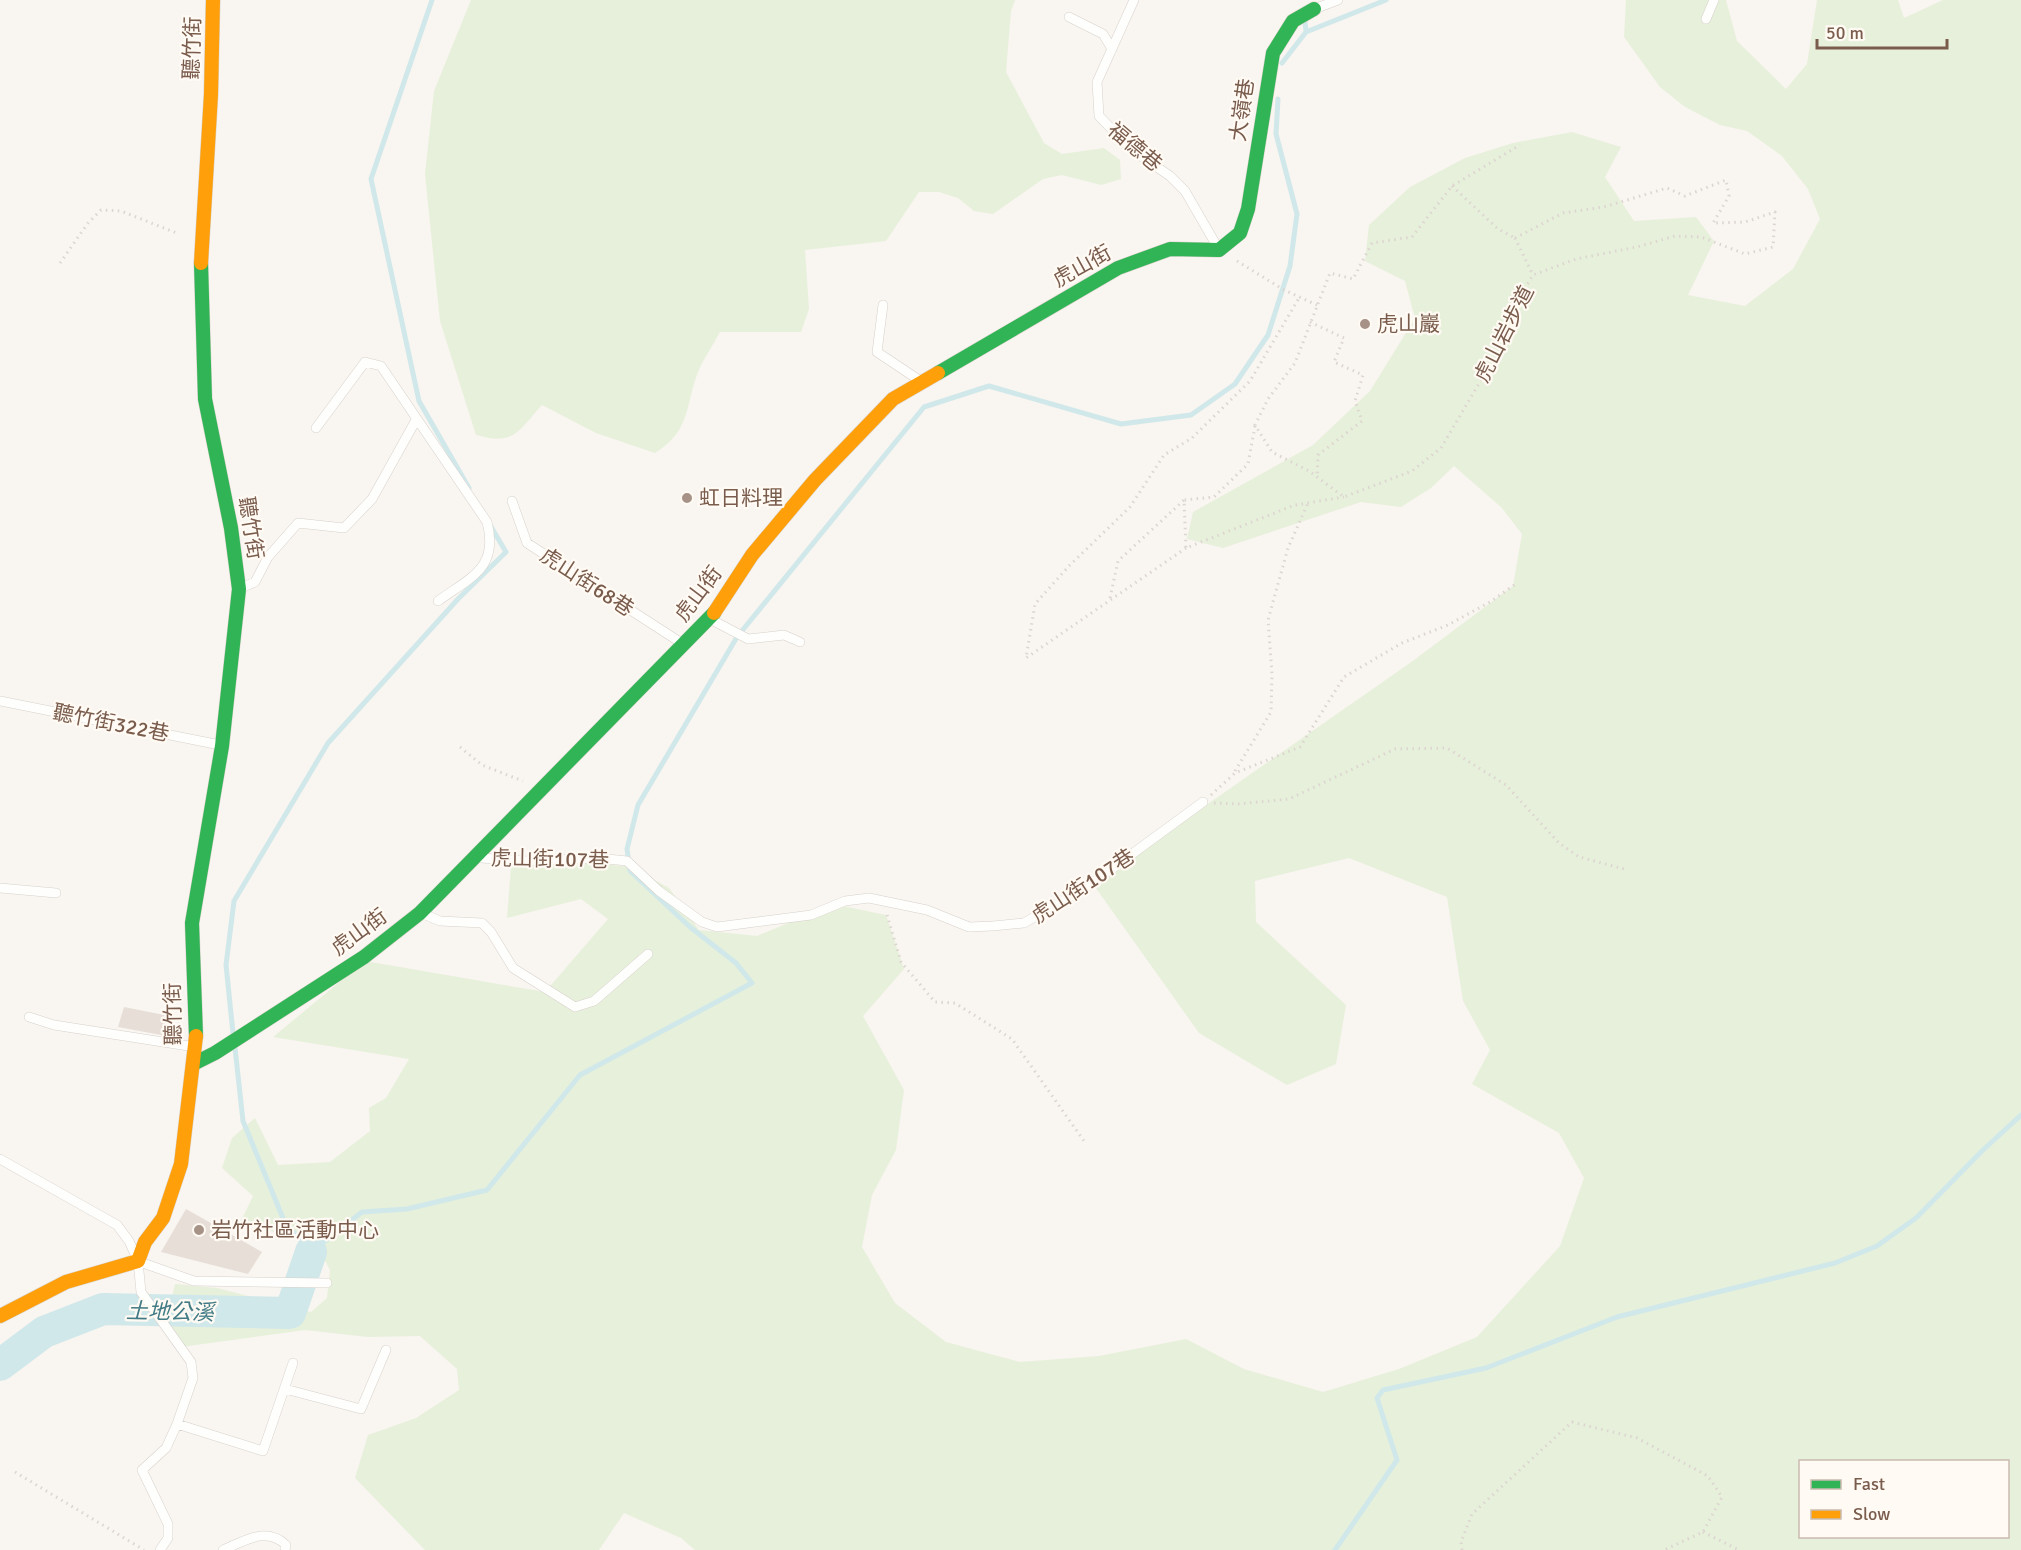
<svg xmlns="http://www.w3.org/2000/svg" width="2021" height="1550" font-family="Signika,'Noto Sans TC',sans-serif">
<rect width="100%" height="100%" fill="#f9f5f0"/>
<path fill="#e7f0db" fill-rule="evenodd" d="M 471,0 L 1015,0 L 1011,11 L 1006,72 L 1044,143 L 1062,154 L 1104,148 L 1120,160 L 1121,179 L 1101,185 L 1062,175 L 1043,179 L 993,214 L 974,211 L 958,198 L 939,192 L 919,192 L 886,241 L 805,250 L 809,309 L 801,332 L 720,332 C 714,343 707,354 701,365 C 684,401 694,429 655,453 L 596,433 L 542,405 C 518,431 515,446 476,435 L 440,321 L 425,174 L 434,91 Z
M 1626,0 L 1726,0 L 1737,41 L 1786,89 L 1807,64 L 1817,0 L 1898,0 L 1904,18 L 1943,0 L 2021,0 L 2021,1550 L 695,1550 L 681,1538 L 624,1513 L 599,1550 L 425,1550 L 355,1478 L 368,1435 L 416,1418 L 459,1390 L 457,1369 L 420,1336 L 368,1337 L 305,1330 L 181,1347 L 165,1328 L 175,1284 L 217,1288 L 311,1312 L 327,1298 L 330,1270 L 316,1243 L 240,1223 L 253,1196 L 222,1168 L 232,1138 L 255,1118 L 278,1165 L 330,1162 L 370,1131 L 369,1108 L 386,1098 L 409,1059 L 273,1037 L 365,961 L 545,992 L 608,919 L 581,899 L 507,918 L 512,854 L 631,867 L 669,888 L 699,930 L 757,936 L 833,904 L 886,915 L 904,969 L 863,1016 L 904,1090 L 896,1150 L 872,1195 L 862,1247 L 895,1303 L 946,1342 L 1020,1362 L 1099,1356 L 1186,1339 L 1244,1369 L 1323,1392 L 1399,1369 L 1477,1337 L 1560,1246 L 1584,1178 L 1559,1133 L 1472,1084 L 1490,1050 L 1463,1001 L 1447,897 L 1349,858 L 1255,881 L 1256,922 L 1346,1005 L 1336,1064 L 1287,1085 L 1199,1033 L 1093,884 L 1410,663 L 1513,586 L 1522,534 L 1502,508 L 1454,466 L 1431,488 L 1401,507 L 1361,502 L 1223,548 L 1187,539 L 1193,512 L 1313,445 L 1370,391 L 1415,318 L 1405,281 L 1365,261 L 1369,225 L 1410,187 L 1465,158 L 1513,143 L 1572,132 L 1621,147 L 1605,177 L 1634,221 L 1696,217 L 1714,241 L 1688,295 L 1745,306 L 1793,269 L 1820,219 L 1808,189 L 1782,156 L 1747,131 L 1720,125 L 1685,107 L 1660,87 L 1624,37 ZM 1800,1462 L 2008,1462 L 2008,1536 L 1800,1536 Z"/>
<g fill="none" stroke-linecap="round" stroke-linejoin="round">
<path stroke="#d0e8ea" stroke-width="5" d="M 432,0 L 371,179 L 419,401 L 469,488
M 1306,32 L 1386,0
M 1282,63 L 1306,32 L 1305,21
M 233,1033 L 226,965 L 234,901 L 328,743 L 458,599 L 506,552 L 490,525
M 235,1048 L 243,1121 L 285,1223 L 311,1252 L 362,1212 L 407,1209 L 487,1190 L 580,1075 L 752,983 L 736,963 L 690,927 L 630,871 L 627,849 L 638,805 L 737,637 L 924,407 L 989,386 L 1121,424 L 1191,415 L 1235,384 L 1268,335 L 1290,266 L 1297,214 L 1276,134 L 1278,99
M 1335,1550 L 1397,1460 L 1377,1398 L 1383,1390 L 1486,1368 L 1617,1317 L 1835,1263 L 1877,1246 L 1916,1218 L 1983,1150 L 2021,1115"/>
<path stroke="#d0e8ea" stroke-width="32" d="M 0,1365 L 44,1332 L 103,1309 L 290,1313 L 311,1252"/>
</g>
<path fill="#e6ded7" d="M 124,1007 L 169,1016 L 167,1036 L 118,1027 Z
M 186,1209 L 262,1252 L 248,1274 L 161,1252 Z"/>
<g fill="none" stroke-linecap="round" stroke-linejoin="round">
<defs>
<path id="lane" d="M 1134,0 L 1097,82 L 1099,116 L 1132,150 L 1170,176 L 1185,191 L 1218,248
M 1314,9 L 1338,0
M 1069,17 L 1103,34 L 1112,49
M 1706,19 L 1714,0
M 883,305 L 877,352 L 919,380
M 316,428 L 365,362 L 381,366 L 487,522 C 499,568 471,577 438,601
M 512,501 L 527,543 L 683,644
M 241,588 L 255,582 L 268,557 L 298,523 L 344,528 L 372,499 L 416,420
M 710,619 L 748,639 L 784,635 L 800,642
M 0,701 L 220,745
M 481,858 L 525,861 L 597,858 L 627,861 L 659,891 L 702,922 L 717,927 L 811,915 L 845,901 L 869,898 L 927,910 L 969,927 L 993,926 L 1024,923 L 1087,887 L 1203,802
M 0,888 L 56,893
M 423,914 L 440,921 L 482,923 L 491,932 L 513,968 L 575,1007 L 594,1001 L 648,954
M 29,1017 L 54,1025 L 195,1047
M 0,1159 L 117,1225 L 129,1241 L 138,1261 L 141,1292 L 191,1362 L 193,1378 L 177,1424 L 166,1448 L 142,1470 L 168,1524 L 168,1538 L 160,1550
M 140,1262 L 194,1281 L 327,1283
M 285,1389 L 361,1409 L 386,1350
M 177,1424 L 263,1451 L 293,1363
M 223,1550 C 244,1541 266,1526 286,1545 L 285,1550"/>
<path id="fast" d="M 938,373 L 1118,268 L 1170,249 L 1219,250 L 1240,233 L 1248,209 L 1273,53 L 1293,21 L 1314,9
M 196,1036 L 192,923 L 222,746 L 239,589 L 231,528 L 205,399 L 201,263
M 195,1063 L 215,1053 L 364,957 L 420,913 L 714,613"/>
<path id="slow" d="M 201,263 L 211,94 L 213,0
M 714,613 L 752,555 L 815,480 L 893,399 L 938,373
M 0,1316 L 66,1282 L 138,1261 L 145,1242 L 163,1218 L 181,1164 L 196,1036"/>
</defs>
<use href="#lane" stroke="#d7d1cb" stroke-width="10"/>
<use href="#fast" stroke="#d9d2cb" stroke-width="15"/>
<use href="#slow" stroke="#d9d2cb" stroke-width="15"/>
<path stroke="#dcd5d0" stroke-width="3" stroke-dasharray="1.5 4.5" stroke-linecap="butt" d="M 1452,186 L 1498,229 L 1515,238
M 1515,238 L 1563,213 L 1604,207 L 1667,188 L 1685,196 L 1726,180 L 1729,196 L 1713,223 L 1745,222 L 1775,212 L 1773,247 L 1745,254 L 1701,237 L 1675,236 L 1637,247 L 1576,259 L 1533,275 L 1508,316 L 1484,375 L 1441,448 L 1412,471 L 1344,497 L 1309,471 L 1272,452 L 1255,425 L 1268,399 L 1295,363 L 1330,273 L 1353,279 L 1372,243 L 1412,237 L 1452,186 L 1520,145
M 1515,238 L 1533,275
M 1237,261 L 1284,290 L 1317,305
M 60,263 L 88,223 L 101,210 L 121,211 L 179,234
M 1310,322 L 1344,338 L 1334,362 L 1363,375 L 1355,401 L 1362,421 L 1318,455 L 1317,477
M 1255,426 L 1248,464 L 1214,497 L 1184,500 L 1186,548 L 1295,505 L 1344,497
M 1186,548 L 1026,658 L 1035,604 L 1069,566 L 1130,507 L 1164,455 L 1192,438 L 1250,381 L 1299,298
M 1110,598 L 1118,561 L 1184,500
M 460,747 L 482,765 L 523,781
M 1235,771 L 1271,712 L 1272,674 L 1268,620 L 1288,548 L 1308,503
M 1211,795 L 1235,773 L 1300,747 L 1344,677 L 1402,643 L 1448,625 L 1490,602 L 1517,583
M 1214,803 L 1238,804 L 1289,799 L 1395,749 L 1447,748 L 1506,785 L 1559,843 L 1579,857 L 1628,870
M 887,915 L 901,962 L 935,1002 L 955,1003 L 1012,1039 L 1084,1141
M 15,1472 L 144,1550
M 1703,1532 L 1739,1550
M 1462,1550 L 1461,1542 L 1472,1514 L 1572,1422 L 1637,1438 L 1708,1476 L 1722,1497 L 1703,1532 L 1664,1550"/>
<use href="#lane" stroke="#fefefd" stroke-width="9"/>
<use href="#fast" stroke="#30b455" stroke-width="14"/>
<use href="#slow" stroke="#ff9f0a" stroke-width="14"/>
</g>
<g fill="#a69286" stroke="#fffaf3" stroke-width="2">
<circle cx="1365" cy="324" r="6"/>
<circle cx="687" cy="498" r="6"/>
<circle cx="199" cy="1230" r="6"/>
</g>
<g text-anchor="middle" stroke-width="4.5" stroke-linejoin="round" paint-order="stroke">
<g font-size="21" fill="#7a5c4d" stroke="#fffaf3">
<text transform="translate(192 48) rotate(-88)" y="7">聽竹街</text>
<text transform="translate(1242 110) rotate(-82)" y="7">大嶺巷</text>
<text transform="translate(1135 147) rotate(40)" y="7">福德巷</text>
<text transform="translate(1082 266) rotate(-29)" y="7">虎山街</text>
<text transform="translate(1504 334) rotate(-63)" y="7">虎山岩步道</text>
<text transform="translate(251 528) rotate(81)" y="7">聽竹街</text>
<text transform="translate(587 582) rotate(33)" y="7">虎山街68巷</text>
<text transform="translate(698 594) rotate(-53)" y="7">虎山街</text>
<text transform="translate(111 723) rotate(11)" y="7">聽竹街322巷</text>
<text transform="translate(550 859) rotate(1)" y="7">虎山街107巷</text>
<text transform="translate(1083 886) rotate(-33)" y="7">虎山街107巷</text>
<text transform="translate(359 932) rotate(-36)" y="7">虎山街</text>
<text transform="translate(173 1014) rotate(-91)" y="7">聽竹街</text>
</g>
<g font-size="21" fill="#7a5c4d" stroke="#fffaf3" text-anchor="start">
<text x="1377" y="331">虎山巖</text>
<text x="699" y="505">虹日料理</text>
<text x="211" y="1237">岩竹社區活動中心</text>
</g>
<g font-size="22" font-style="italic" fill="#437c86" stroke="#fffaf3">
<text transform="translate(170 1311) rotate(1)" y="8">土地公溪</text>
</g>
</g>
<rect x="1799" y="1460" width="210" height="78" fill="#fffaf3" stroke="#cabbb1" stroke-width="1.5"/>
<rect x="1811" y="1480" width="30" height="9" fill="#30b455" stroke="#cabbb1" stroke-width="1.5"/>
<text x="1853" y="1490" font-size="18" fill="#7a5c4d">Fast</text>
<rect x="1811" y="1510" width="30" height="9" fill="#ff9f0a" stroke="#cabbb1" stroke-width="1.5"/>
<text x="1853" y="1520" font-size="18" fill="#7a5c4d">Slow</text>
<path d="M1817 39v9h130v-9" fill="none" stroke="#7a5c4d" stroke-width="3"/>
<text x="1826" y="39" font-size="18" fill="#7a5c4d" stroke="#fffaf3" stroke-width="4.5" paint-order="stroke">50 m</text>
</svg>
